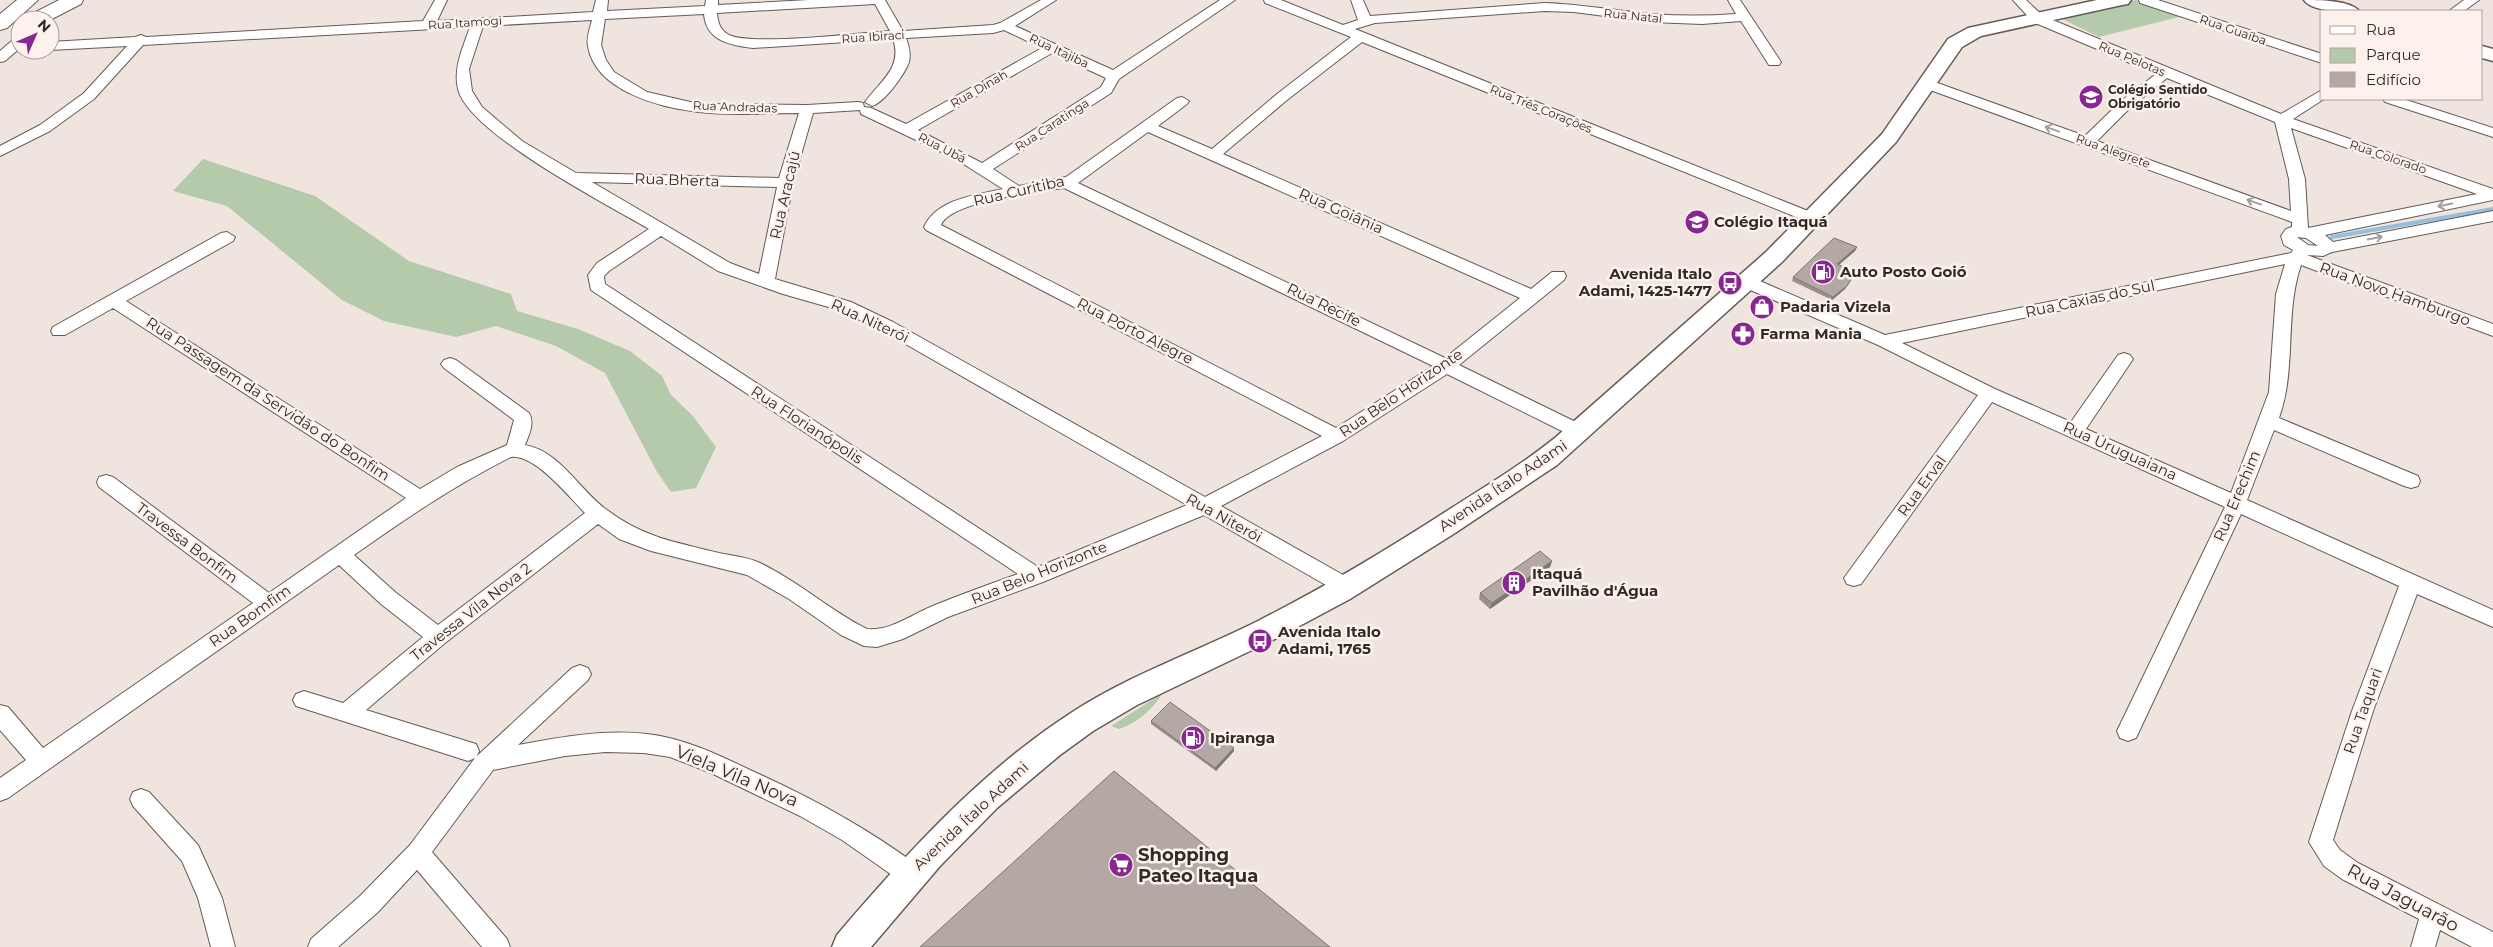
<svg xmlns="http://www.w3.org/2000/svg" width="2493" height="947" font-family="Montserrat,sans-serif">
<rect width="100%" height="100%" fill="#f0e4df"/>
<path fill="#b5c9ab" d="M 2136,0 L 2183,16 L 2099,37 L 2060,18 Z
M 203,159 L 315,196 L 409,261 L 511,294 L 517,311 L 578,329 L 630,351 L 662,376 L 671,395 L 692,415 L 716,447 L 696,488 L 671,492 L 657,472 L 605,373 L 556,346 L 496,326 L 456,337 L 384,321 L 342,300 L 227,206 L 173,191 Z
M 1163,693 C 1152,710 1137,723 1119,729 L 1111,726 Z"/>
<g fill="none" stroke-linecap="round" stroke-linejoin="round">
<path stroke="#96bedd" stroke-width="4" d="M 2332,237 L 2493,209"/>
<defs>
<path id="street" d="M 435,0 L 447,0 L 437,21 L 593,12 L 596,0 L 608,0 L 607,11 L 705,6 L 706,0 L 718,0 L 718,5 L 809,0 L 885,0 L 903,31 L 993,25 L 1000,23 L 1041,0 L 1056,0 L 1015,26 L 1113,70 L 1220,0 L 1235,0 L 1119,79 L 1111,93 L 993,169 L 1019,186 L 1066,177 L 1177,98 L 1182,97 L 1189,101 L 1187,104 L 1158,126 L 1212,149 L 1277,94 L 1351,37 L 1265,3 L 1264,0 L 1281,0 L 1343,25 L 1358,20 L 1351,0 L 1363,0 L 1370,16 L 1545,3 C 1581,4 1616,11 1652,14 C 1680,16 1708,16 1736,14 L 1728,0 L 1740,0 L 1781,62 L 1779,65 L 1769,65 L 1741,21 L 1702,24 L 1651,22 L 1574,12 L 1545,11 L 1375,23 L 1355,29 L 1818,215 L 1820,218 L 1812,223 L 1806,221 L 1362,42 L 1287,100 L 1223,154 L 1531,289 L 1552,272 L 1564,272 L 1566,276 L 1564,280 L 1459,365 L 1586,427 L 1589,432 L 1586,437 L 1580,439 L 1574,437 L 1447,374 L 1343,441 L 1221,506 L 1352,580 L 1355,586 L 1352,592 L 1345,594 L 1338,592 L 1204,515 L 1043,582 L 948,617 L 903,639 L 877,647 L 864,646 L 841,635 L 789,599 L 747,575 L 651,551 L 619,539 L 598,524 L 445,643 L 366,710 L 476,744 L 479,751 L 477,756 L 572,668 L 580,665 L 588,668 L 591,674 L 588,680 L 518,745 C 560,737 604,729 647,734 C 683,738 717,754 750,770 C 810,797 866,827 918,866 L 922,874 L 918,882 L 910,885 L 902,882 L 842,840 L 800,816 L 711,773 L 670,757 L 644,753 L 605,752 L 565,756 L 493,770 L 432,852 L 507,939 L 510,947 L 482,947 L 417,870 L 378,912 L 338,947 L 308,947 L 311,939 L 360,896 L 410,845 L 475,758 L 468,761 L 296,706 L 293,700 L 296,694 L 304,691 L 343,703 L 423,637 L 381,604 L 339,565 L 8,798 L 0,801 L 0,778 L 26,760 L 0,730 L 0,705 L 8,707 L 43,748 L 253,603 L 99,487 L 97,482 L 99,477 L 106,475 L 113,477 L 269,593 L 406,498 L 113,308 L 65,335 L 53,335 L 51,331 L 53,327 L 221,233 L 227,232 L 235,237 L 233,241 L 126,301 L 420,489 L 457,467 L 507,445 L 514,420 L 444,368 L 441,364 L 444,360 L 450,358 L 456,360 L 529,413 C 535,423 529,435 525,445 C 560,451 580,491 607,510 C 645,538 675,542 719,553 C 733,556 748,557 760,563 C 798,581 829,610 867,629 C 892,631 912,614 935,605 C 962,594 990,584 1018,574 L 591,290 L 588,275 L 597,263 L 649,229 C 608,205 468,133 458,89 C 453,67 463,48 470,27 L 143,45 L 94,99 L 50,131 L 0,156 L 0,146 L 40,125 L 84,93 L 127,46 L 50,50 L 50,42 L 135,37 L 141,35 L 146,37 L 423,21 ZM 875,4 L 890,31 C 859,33 752,46 729,35 C 720,30 718,23 717,13 ZM 704,14 C 706,41 730,45 753,48 L 893,39 C 903,68 880,81 865,102 L 872,106 C 884,103 905,74 909,62 C 911,54 909,46 906,38 L 993,33 L 1004,30 L 1042,48 L 906,124 L 871,108 L 864,107 L 863,103 L 858,102 L 807,105 L 699,104 L 647,92 L 614,72 L 606,60 L 601,45 L 605,19 ZM 592,20 C 590,28 586,38 588,46 C 595,91 661,108 699,112 C 731,116 766,113 799,113 L 779,178 L 576,173 L 522,141 L 482,107 L 472,91 L 469,69 L 483,26 ZM 1052,53 L 1106,78 L 1101,87 L 982,163 L 918,130 ZM 860,110 L 861,114 L 954,158 L 1003,189 C 975,195 937,199 924,227 L 926,230 L 1322,436 L 1205,497 L 893,322 L 851,302 L 775,279 L 793,183 L 813,113 ZM 1148,132 L 1520,298 L 1445,358 L 1078,183 ZM 592,182 L 777,187 L 759,274 L 730,263 ZM 1064,188 L 1433,366 L 1336,428 L 941,225 C 951,201 1038,192 1064,188 ZM 661,236 L 718,271 L 783,294 L 839,310 L 881,330 L 1187,505 L 1038,567 L 605,284 L 604,276 L 609,271 ZM 511,457 C 535,454 569,497 585,513 L 438,625 L 395,592 L 354,555 C 405,519 455,485 511,457 Z
M 2013,0 L 2026,0 L 2043,16 L 2281,114 L 2322,90 L 2322,99 L 2324,99 L 2293,119 L 2493,189 L 2493,200 L 2325,235 L 2333,242 L 2493,211 L 2493,221 L 2332,252 L 2323,256 L 2307,255 L 2493,324 L 2493,336 L 2301,265 C 2284,315 2297,368 2279,418 L 2418,476 L 2420,481 L 2418,486 L 2411,488 L 2404,486 L 2274,430 L 2247,500 L 2493,610 L 2493,627 L 2417,594 L 2373,711 L 2333,840 L 2340,850 L 2358,863 L 2493,932 L 2493,947 L 2472,947 L 2440,930 L 2435,947 L 2411,947 L 2419,919 L 2342,879 L 2324,866 L 2309,842 L 2352,711 L 2399,586 L 2241,514 L 2136,738 L 2128,741 L 2120,738 L 2117,731 L 2225,507 L 1992,402 L 1861,584 L 1854,586 L 1847,584 L 1844,578 L 1978,395 L 1878,345 L 1741,286 L 1739,282 L 1741,278 L 1753,278 L 1885,335 L 2291,253 L 2293,250 L 2284,245 L 2281,236 L 2286,229 L 2292,227 L 2292,222 L 1922,87 L 1920,84 L 1922,81 L 1932,81 L 2085,136 L 2120,102 L 2156,74 L 2033,22 ZM 2167,78 L 2275,122 L 2289,179 L 2291,211 L 2097,141 L 2130,108 ZM 2291,128 L 2477,194 L 2308,228 L 2305,179 ZM 2297,237 L 2306,238 L 2318,246 L 2308,245 ZM 2285,264 L 2276,294 L 2269,392 L 2231,493 L 2086,429 L 2133,359 L 2130,355 L 2124,353 L 2118,355 L 2071,422 L 1995,389 L 1902,343 Z
M 2139,0 L 2158,0 L 2322,54 L 2322,63 L 2140,3 Z
M 2464,0 L 2479,0 L 2464,11 L 2449,11 Z
M 20,37 L 20,48 L 5,61 L 0,62 L 0,51 L 15,38 Z
M 2383,99 L 2403,99 L 2493,128 L 2493,137 L 2385,102 Z
M 141,789 L 149,792 L 198,845 L 222,898 L 235,947 L 211,947 L 198,898 L 182,861 L 133,806 L 130,799 L 133,792 Z"/>
<path id="secondary" d="M 2097,0 L 2131,0 L 2128,4 L 2122,5 L 1981,36 L 1962,47 L 1896,142 L 1782,262 L 1557,465 L 1455,533 L 1350,599 L 1277,638 L 1137,705 L 1093,731 L 1060,755 L 997,808 L 940,866 L 871,947 L 832,947 L 837,935 C 907,853 980,772 1071,713 C 1129,675 1196,652 1258,621 C 1325,587 1390,548 1453,507 C 1488,485 1524,463 1556,437 L 1766,252 L 1882,134 L 1948,39 L 1968,28 Z
M 2304,0 C 2318,0 2350,0 2359,11 C 2345,12 2312,12 2304,0 Z
M 2482,46 L 2493,49 L 2493,61 L 2482,58 Z"/>
<path id="primary" d="M 17,0 L 38,0 L 7,28 L 0,30 L 0,14 Z
M 59,0 L 83,0 L 81,4 L 50,20 L 25,20 L 28,16 Z"/>
</defs>
<use href="#street" stroke="#655b56" stroke-width="2"/>
<use href="#secondary" stroke="#655b56" stroke-width="3"/>
<use href="#primary" stroke="#655b56" stroke-width="2"/>
<use href="#street" fill="#fff" fill-rule="evenodd"/>
<use href="#secondary" fill="#fff" fill-rule="evenodd"/>
<use href="#primary" fill="#fff" fill-rule="evenodd"/>
</g>
<path fill="#9a908c" d="M 1857,247 L 1855,251 L 1839,265 L 1855,272 L 1854,276 L 1845,289 L 1832,300 L 1792,281 L 1793,277 Z
M 1552,561 L 1550,567 L 1490,609 L 1479,599 L 1480,593 Z
M 1151,721 L 1234,748 L 1234,751 L 1216,771 L 1151,724 Z"/>
<path fill="#7d7672" d="M 1857,247 L 1855,251 L 1836,267 L 1837,264 Z
M 1855,272 L 1845,289 L 1832,300 L 1833,297 Z
M 1552,561 L 1550,567 L 1490,609 L 1492,603 Z
M 1234,748 L 1234,751 L 1216,771 L 1215,768 Z"/>
<path fill="#b3a8a3" stroke="#7d7672" d="M 1834,238 L 1857,247 L 1837,264 L 1855,272 L 1847,286 L 1833,297 L 1793,277 Z
M 1540,551 L 1552,561 L 1492,603 L 1480,593 Z
M 1170,702 L 1234,748 L 1215,768 L 1151,721 Z
M 1114,771 L 1330,947 L 920,947 Z"/>
<defs><path id="oneway-shaft" d="M-6 0H5M1.5-3L5.5 0L1.5 3" fill="none" stroke-width="1.6" stroke-linecap="round" stroke-linejoin="round" transform="scale(1.25)"/></defs>
<g stroke="#a1a09f">
<use href="#oneway-shaft" transform="translate(2052 129) rotate(-160)"/>
<use href="#oneway-shaft" transform="translate(2254 202) rotate(-160)"/>
<use href="#oneway-shaft" transform="translate(2445 205) rotate(168)"/>
<use href="#oneway-shaft" transform="translate(2375 238) rotate(-11)"/>
</g>
<defs>
<symbol id="school-disc" viewBox="-11 -11 22 22"><circle r="9.5" fill="#882791" stroke="#fdf1ec"/><path d="M0-5L7-2L0 1L-7-2ZM-4 1L0 2.5L4 1V4Q0 6-4 4Z" fill="#fff"/></symbol>
<symbol id="fuel-disc" viewBox="-11 -11 22 22"><circle r="9.5" fill="#882791" stroke="#fdf1ec"/><path d="M-5.5-6h7V0h2V4h1.3V-2.5L3-4.5l.8-.8L6-3V5H2.5V1h-1V6h-7ZM-4.2-4.7v3.2H.2V-4.7Z" fill="#fff"/></symbol>
<symbol id="bus-disc" viewBox="-11 -11 22 22"><circle r="9.5" fill="#882791" stroke="#fdf1ec"/><path d="M-5-6H5V4H4V6H2V4H-2V6H-4V4H-5ZM-3.5-4V0h7V-4ZM-3.5 1.2v1.5H-2V1.2ZM2 1.2v1.5H3.5V1.2Z" fill="#fff"/></symbol>
<symbol id="shop-disc" viewBox="-11 -11 22 22"><circle r="9.5" fill="#882791" stroke="#fdf1ec"/><path d="M-5-2.5h2.3a2.7 3.5 0 0 1 5.4 0H5L5.5 6h-11ZM-1.5-2.5h3a1.5 2.3 0 0 0-3 0Z" fill="#fff"/></symbol>
<symbol id="pharmacy-disc" viewBox="-11 -11 22 22"><circle r="9.5" fill="#882791" stroke="#fdf1ec"/><path d="M-2-6h4v4h4v4h-4v4h-4v-4h-4v-4h4Z" fill="#fff"/></symbol>
<symbol id="building-disc" viewBox="-11 -11 22 22"><circle r="9.5" fill="#882791" stroke="#fdf1ec"/><path d="M-4-6H4V6H1V3H-1V6H-4ZM-2.5-4.3h1.7v1.8h-1.7ZM.8-4.3h1.7v1.8H.8ZM-2.5-1h1.7V.8h-1.7ZM.8-1h1.7V.8H.8Z" fill="#fff"/></symbol>
<symbol id="supermarket-disc" viewBox="-11 -11 22 22"><circle r="9.5" fill="#882791" stroke="#fdf1ec"/><path d="M-6-5.5h2.5l.6 2H6L4.5 2H-2.5L-4.4-4H-6ZM-1.5 3.2a1.3 1.3 0 1 0 .1 0ZM3 3.2a1.3 1.3 0 1 0 .1 0Z" fill="#fff"/></symbol>
</defs>
<g fill-rule="evenodd">
<use href="#school-disc" x="2077" y="83" width="28" height="28"/>
<use href="#school-disc" x="1683" y="208" width="28" height="28"/>
<use href="#fuel-disc" x="1809" y="258" width="28" height="28"/>
<use href="#bus-disc" x="1716" y="269" width="28" height="28"/>
<use href="#shop-disc" x="1748" y="293" width="28" height="28"/>
<use href="#pharmacy-disc" x="1729" y="320" width="28" height="28"/>
<use href="#building-disc" x="1500" y="569" width="28" height="28"/>
<use href="#bus-disc" x="1246" y="627" width="28" height="28"/>
<use href="#fuel-disc" x="1179" y="724" width="28" height="28"/>
<use href="#supermarket-disc" x="1107" y="851" width="28" height="28"/>
</g>
<g text-anchor="middle" stroke-width="5" stroke-linejoin="round" paint-order="stroke">
<g font-size="12" fill="#2f2b29" stroke="#fdf1ec">
<text transform="translate(1633 16) rotate(6)" y="4">Rua Natal</text>
<text transform="translate(465 23) rotate(-4)" y="4">Rua Itamogi</text>
<text transform="translate(2233 30) rotate(19)" y="4">Rua Guaíba</text>
<text transform="translate(873 37) rotate(-4)" y="4">Rua Ibiraci</text>
<text transform="translate(1059 51) rotate(25)" y="4">Rua Itajiba</text>
<text transform="translate(2132 59) rotate(23)" y="4">Rua Pelotas</text>
<text transform="translate(979 89) rotate(-30)" y="4">Rua Dinah</text>
<text transform="translate(735 107) rotate(2)" y="4">Rua Andradas</text>
<text transform="translate(1541 109) rotate(22)" y="4">Rua Três Corações</text>
<text transform="translate(1052 125) rotate(-33)" y="4">Rua Caratinga</text>
<text transform="translate(942 148) rotate(27)" y="4">Rua Ubá</text>
<text transform="translate(2113 151) rotate(20)" y="4">Rua Alegrete</text>
<text transform="translate(2388 157) rotate(19)" y="4">Rua Colorado</text>
</g>
<g font-size="12" font-weight="bold" fill="#2f2b29" stroke="#fdf1ec" text-anchor="start">
<text x="2108" y="94">Colégio Sentido<tspan x="2108" dy="14">Obrigatório</tspan></text>
</g>
<g font-size="15" fill="#2f2b29" stroke="#fdf1ec">
<text transform="translate(677 180) rotate(2)" y="5">Rua Bherta</text>
<text transform="translate(1019 191) rotate(-13)" y="5">Rua Curitiba</text>
<text transform="translate(785 195) rotate(-77)" y="5">Rua Aracajú</text>
<text transform="translate(1341 211) rotate(24)" y="5">Rua Goiânia</text>
<text transform="translate(2395 294) rotate(20)" y="5">Rua Novo Hamburgo</text>
<text transform="translate(2090 299) rotate(-12)" y="5">Rua Caxias do Sul</text>
<text transform="translate(1324 305) rotate(26)" y="5">Rua Recife</text>
<text transform="translate(870 321) rotate(25)" y="5">Rua Niterói</text>
<text transform="translate(1135 331) rotate(27)" y="5">Rua Porto Alegre</text>
<text transform="translate(1401 393) rotate(-34)" y="5">Rua Belo Horizonte</text>
<text transform="translate(268 399) rotate(33)" y="5">Rua Passagem da Servidão do Bonfim</text>
<text transform="translate(807 425) rotate(33)" y="5">Rua Florianópolis</text>
<text transform="translate(2120 451) rotate(24)" y="5">Rua Uruguaiana</text>
<text transform="translate(1503 486) rotate(-34)" y="5">Avenida Ítalo Adami</text>
<text transform="translate(1922 486) rotate(-54)" y="5">Rua Erval</text>
<text transform="translate(2237 496) rotate(-67)" y="5">Rua Erechim</text>
<text transform="translate(1224 518) rotate(29)" y="5">Rua Niterói</text>
<text transform="translate(187 543) rotate(37)" y="5">Travessa Bonfim</text>
<text transform="translate(1039 573) rotate(-22)" y="5">Rua Belo Horizonte</text>
<text transform="translate(471 612) rotate(-38)" y="5">Travessa Vila Nova 2</text>
<text transform="translate(250 616) rotate(-35)" y="5">Rua Bomfim</text>
<text transform="translate(2363 711) rotate(-71)" y="5">Rua Taquari</text>
<text transform="translate(971 816) rotate(-43)" y="5">Avenida Ítalo Adami</text>
</g>
<g font-size="15" font-weight="bold" fill="#2f2b29" stroke="#fdf1ec" text-anchor="start">
<text x="1714" y="227">Colégio Itaquá</text>
<text x="1840" y="277">Auto Posto Goió</text>
<text x="1712" y="279" text-anchor="end">Avenida Italo<tspan x="1712" dy="17">Adami, 1425-1477</tspan></text>
<text x="1780" y="312">Padaria Vizela</text>
<text x="1760" y="339">Farma Mania</text>
<text x="1532" y="579">Itaquá<tspan x="1532" dy="17">Pavilhão d'Água</tspan></text>
<text x="1278" y="637">Avenida Italo<tspan x="1278" dy="17">Adami, 1765</tspan></text>
<text x="1210" y="743">Ipiranga</text>
</g>
<g font-size="18" fill="#2f2b29" stroke="#fdf1ec">
<text transform="translate(737 776) rotate(23)" y="6">Viela Vila Nova</text>
<text transform="translate(2403 898) rotate(28)" y="6">Rua Jaguarão</text>
</g>
<g font-size="18" font-weight="bold" fill="#2f2b29" stroke="#fdf1ec" text-anchor="start">
<text x="1138" y="861">Shopping<tspan x="1138" dy="21">Pateo Itaqua</tspan></text>
</g>
</g>
<rect x="2320" y="10" width="162" height="90" fill="#fdf1ec" stroke="#aba29e"/>
<rect x="2330" y="26" width="25" height="8" fill="#ffffff" stroke="#aba29e"/>
<text x="2366" y="35" font-size="15" fill="#2f2b29">Rua</text>
<rect x="2330" y="48" width="25" height="15" fill="#b5c9ab" stroke="#aba29e"/>
<text x="2366" y="60" font-size="15" fill="#2f2b29">Parque</text>
<rect x="2330" y="72" width="25" height="15" fill="#b3a8a3" stroke="#aba29e"/>
<text x="2366" y="85" font-size="15" fill="#2f2b29">Edifício</text>
<g transform="translate(35 35) rotate(45)"><circle r="24" fill="#fdf1ec" stroke="#aba29e"/>
<path d="M0-4L9 19L0 12L-9 19Z" fill="#882791"/>
<text y="-8" font-size="14" font-weight="bold" text-anchor="middle" fill="#2f2b29">N</text>
</g>
</svg>
